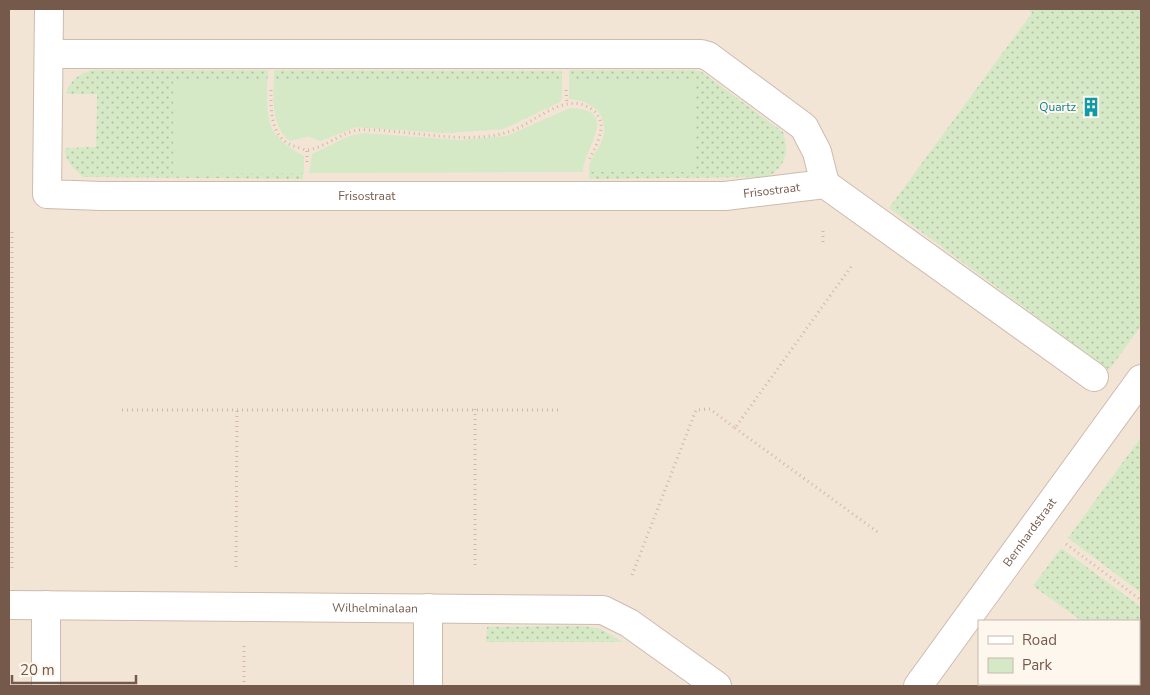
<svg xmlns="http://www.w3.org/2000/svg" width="1150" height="695" font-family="'Nunito Sans',sans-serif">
<defs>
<pattern id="grass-dots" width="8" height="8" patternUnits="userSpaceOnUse" patternTransform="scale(1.25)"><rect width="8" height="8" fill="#d6e9c6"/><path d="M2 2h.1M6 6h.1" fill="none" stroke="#b2c0a3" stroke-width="1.8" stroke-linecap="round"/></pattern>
</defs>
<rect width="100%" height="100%" fill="#fcf3e8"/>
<path fill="#f3e5d6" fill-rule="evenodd" d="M 9,9 L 1141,9 L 1141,686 L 9,686 ZM 979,621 L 1139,621 L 1139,684 L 979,684 Z"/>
<path fill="url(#grass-dots)" d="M 1027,9 L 1141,9 L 1141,326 L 1109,370 L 889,208 L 1032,13 Z
M 92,70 L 268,70 C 266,115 261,133 304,156 L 303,179 L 83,177 C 74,169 64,161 65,148 L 96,147 L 97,94 L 66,94 C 70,80 79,74 92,70 Z
M 274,70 L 562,71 L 562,97 L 560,102 L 503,129 L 446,133 L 356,127 L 320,141 L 308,136 L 290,141 C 269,124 274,95 274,70 Z
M 569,70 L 694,70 L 702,72 L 783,132 C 790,151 786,167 767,177 L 589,179 C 588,161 598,154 603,139 C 610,114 592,100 569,99 Z
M 1141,437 L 1141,593 L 1068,538 Z
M 1061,548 L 1141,607 L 1141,686 L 1119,686 L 1116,684 L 1139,684 L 1139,621 L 1082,621 L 1033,586 Z
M 583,626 L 601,629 L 623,642 L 486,642 L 487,627 Z"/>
<path fill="#d6e9c6" d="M 562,79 L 562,97 L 560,102 L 503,129 L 446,133 L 356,127 L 320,141 L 308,136 L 290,141 C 271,125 274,103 274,81 Z
M 569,79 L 694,79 L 694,172 L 589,172 C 588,159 598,151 602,140 C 611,115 591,100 569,99 Z
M 267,80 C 268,122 264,134 304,156 L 304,173 L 173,174 L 173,81 Z
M 570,108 C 623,109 582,150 583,172 L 309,173 L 312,154 L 349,136 L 364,133 L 459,140 L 506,136 Z"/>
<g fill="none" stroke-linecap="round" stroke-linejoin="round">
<defs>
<g id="minor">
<path id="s1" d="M 49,9 L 47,194 L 101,196 L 725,196 L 825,184 L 1094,377"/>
<path d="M 49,54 L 701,54 L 708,56 L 804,127 L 817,152 L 825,184"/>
<path id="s2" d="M 9,605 L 603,610 L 629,623 L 717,686"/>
<path d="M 46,605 L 46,686"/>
<path d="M 428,608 L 428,686"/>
<path id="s3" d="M 918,686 L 1141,379"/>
</g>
</defs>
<use href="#minor" stroke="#cdbbae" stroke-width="30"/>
<path stroke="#d5b5a3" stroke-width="3" stroke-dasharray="1 4" stroke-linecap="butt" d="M 271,90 C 271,112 270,140 297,147 C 300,148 305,150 308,150 C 326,147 340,133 358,130 C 405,128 467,147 511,131 C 534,123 563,93 588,107 C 612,120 597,143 589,160
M 566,90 L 567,104
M 307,162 L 307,150
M 823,242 L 823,227
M 475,409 L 475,567
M 122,410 L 559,410
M 735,428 L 879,533
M 1066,544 L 1141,600
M 236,567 L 237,410
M 12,568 L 12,230
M 632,575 L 696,410 L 710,409 L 735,428 L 853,264
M 244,646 L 244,686"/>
<use href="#minor" stroke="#fff" stroke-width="28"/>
</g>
<defs>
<symbol id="building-bare" viewBox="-9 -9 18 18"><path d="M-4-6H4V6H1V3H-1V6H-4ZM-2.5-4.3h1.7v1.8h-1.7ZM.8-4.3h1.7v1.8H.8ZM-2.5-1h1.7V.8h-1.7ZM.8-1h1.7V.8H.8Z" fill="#0f9aa8" stroke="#fef7ee" stroke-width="2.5" paint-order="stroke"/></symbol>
</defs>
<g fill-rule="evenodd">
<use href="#building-bare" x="1077" y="93" width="28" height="28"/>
</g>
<g text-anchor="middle" stroke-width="4" stroke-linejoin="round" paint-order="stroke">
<g font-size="12" fill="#0d838f" stroke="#fef7ee" text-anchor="end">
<text x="1076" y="111">Quartz</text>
</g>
<g font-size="12" fill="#755a4c" stroke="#fef7ee">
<text dy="4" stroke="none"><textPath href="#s1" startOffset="910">Frisostraat</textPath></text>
<text dy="4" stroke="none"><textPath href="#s1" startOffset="505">Frisostraat</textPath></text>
<text dy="4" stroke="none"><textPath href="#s3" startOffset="190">Bernhardstraat</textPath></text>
<text dy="4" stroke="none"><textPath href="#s2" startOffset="366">Wilhelminalaan</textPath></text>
</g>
</g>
<rect width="1150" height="695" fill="none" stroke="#755a4c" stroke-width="20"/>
<rect x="978" y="620" width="162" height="65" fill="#fef7ee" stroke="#c7b8ad"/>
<rect x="988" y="636" width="25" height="8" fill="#ffffff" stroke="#c7b8ad"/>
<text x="1022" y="645" font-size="15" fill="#755a4c">Road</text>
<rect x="988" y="658" width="25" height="15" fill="#d6e9c6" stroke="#c7b8ad"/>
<text x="1022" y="670" font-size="15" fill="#755a4c">Park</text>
<path d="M12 675v8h124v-8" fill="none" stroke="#755a4c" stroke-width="2.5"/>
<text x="20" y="675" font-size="15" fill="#755a4c" stroke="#fef7ee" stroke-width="4" paint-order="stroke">20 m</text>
</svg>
